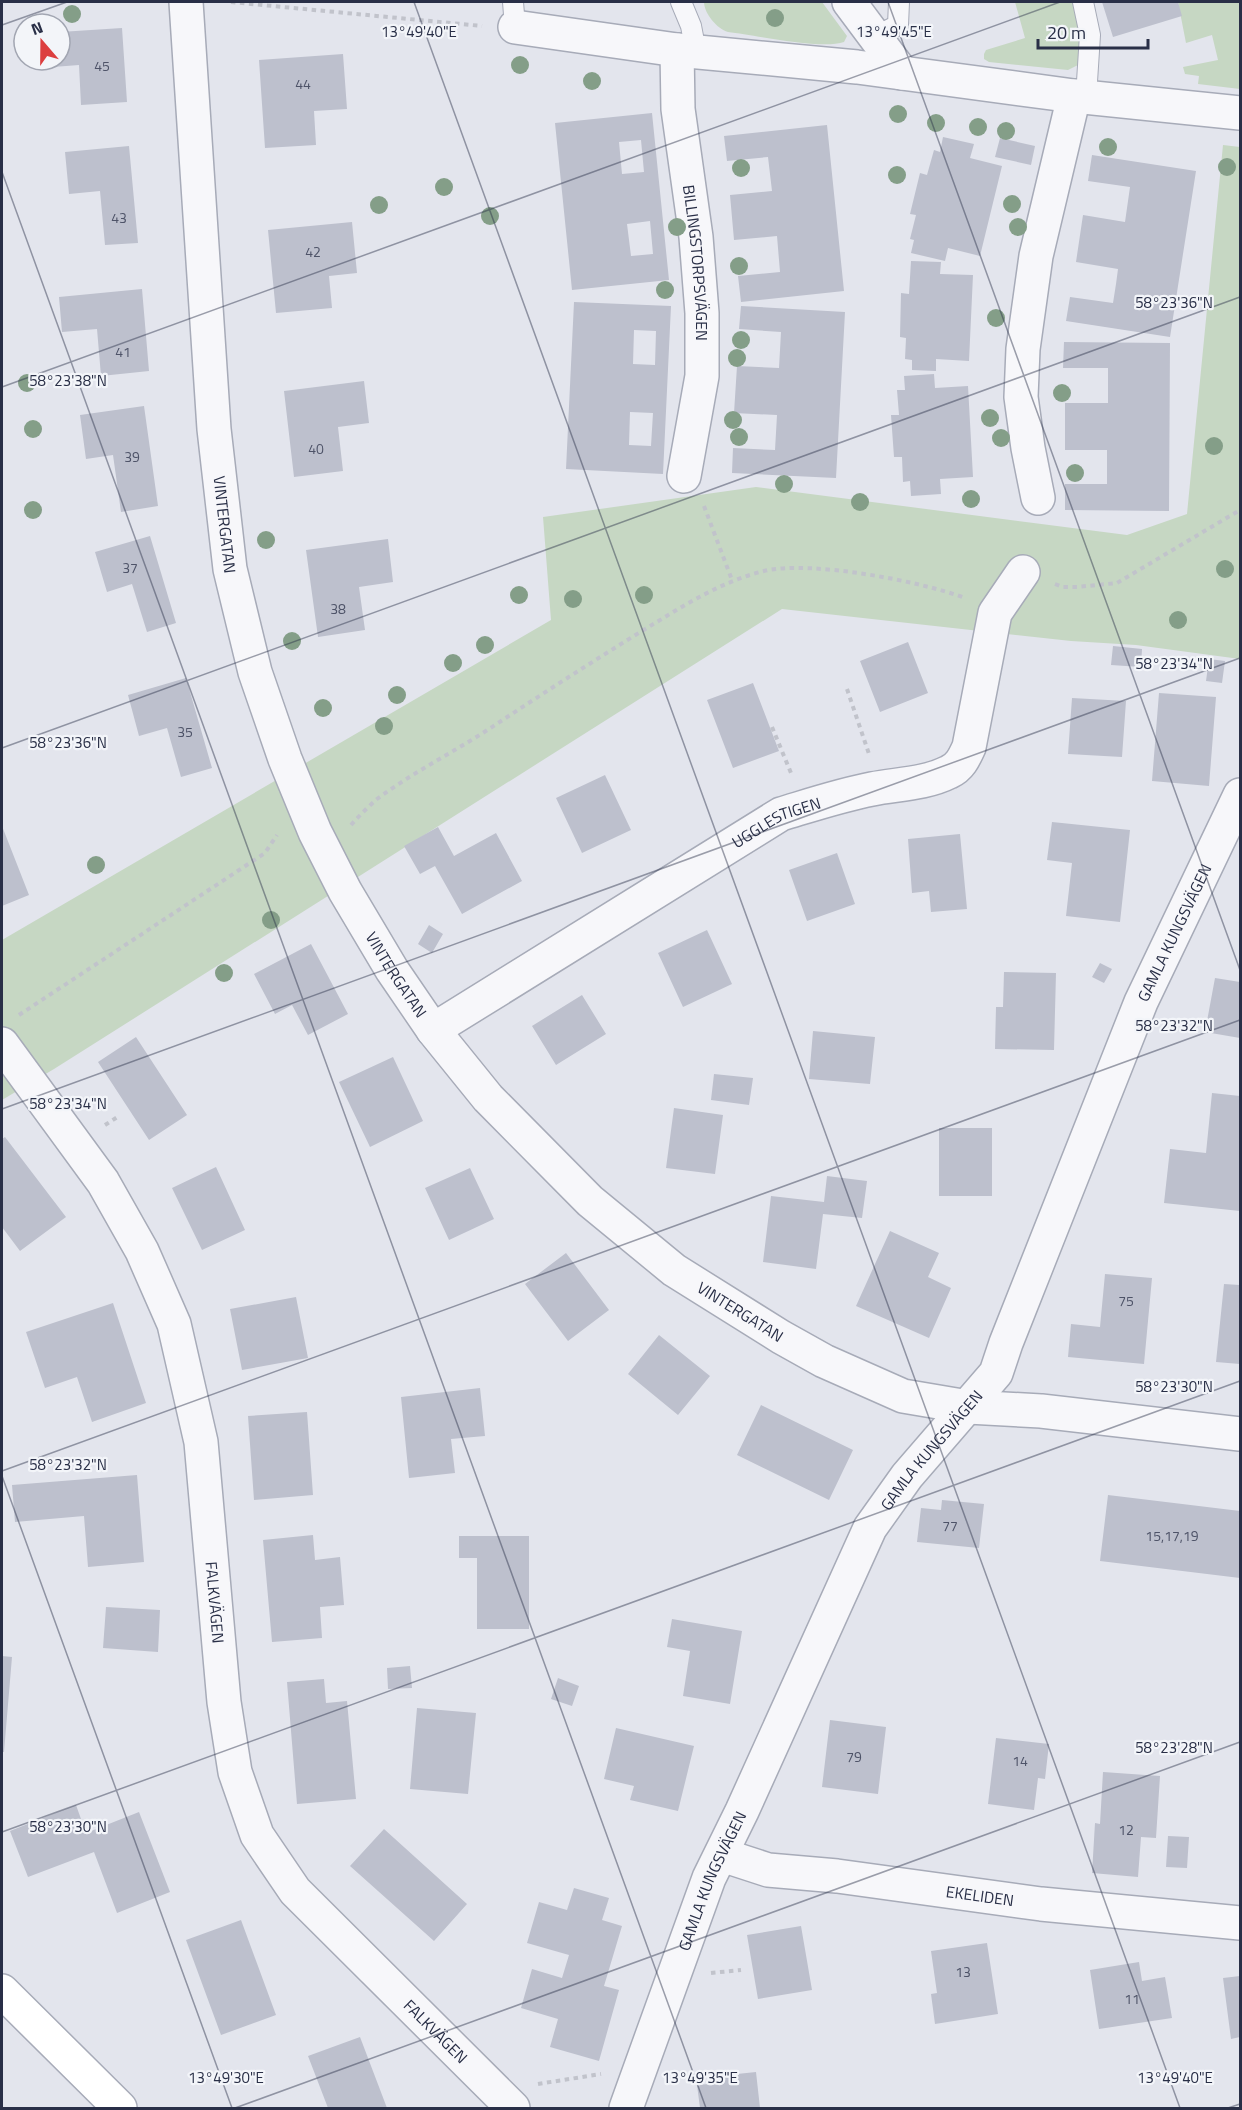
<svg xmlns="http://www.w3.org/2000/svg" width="1242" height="2110" font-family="'Titillium Web',sans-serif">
<rect width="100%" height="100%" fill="#e3e5ed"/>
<path fill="#c6d7c3" d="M 704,2 L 822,2 L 847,36 L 844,42 C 821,50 755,35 728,32 C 717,29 704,13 704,2 Z
M 1015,2 L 1073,2 C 1079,22 1081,44 1078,65 L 1068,70 L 989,62 L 984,59 L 984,54 L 986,50 L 1025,38 Z
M 1178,2 L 1240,2 L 1240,89 L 1198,84 L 1199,76 L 1185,74 L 1183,67 L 1218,60 L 1212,35 L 1186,43 Z
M 1223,145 L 1240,147 L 1240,659 L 1136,645 L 1071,641 L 782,609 L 54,1069 L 2,1100 L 2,940 L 551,620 L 543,517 L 756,487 L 1127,535 L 1187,514 Z"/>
<path fill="#bdc0cd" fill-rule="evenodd" d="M 1102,2 L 1178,2 L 1182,16 L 1113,37 Z
M 122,28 L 127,102 L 81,105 L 79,65 L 53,67 L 52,60 L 60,60 L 60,32 Z
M 343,54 L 347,109 L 314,111 L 316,145 L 265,148 L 259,60 Z
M 652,113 L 669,280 L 572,290 L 555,123 ZM 641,140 L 644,172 L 622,174 L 619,142 ZM 650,221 L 653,254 L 631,256 L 627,224 Z
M 827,125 L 844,291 L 741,302 L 738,276 L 780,272 L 777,236 L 734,240 L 730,195 L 772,191 L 768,157 L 727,161 L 724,136 Z
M 943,137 L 974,144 L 970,158 L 1002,166 L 980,256 L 948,248 L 945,261 L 911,253 L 914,240 L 910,239 L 916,215 L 910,214 L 920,173 L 927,175 L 934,150 L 940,152 Z
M 1000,138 L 1035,146 L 1031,165 L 995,157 Z
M 129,146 L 138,243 L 105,245 L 100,191 L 69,194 L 65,152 Z
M 1092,155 L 1196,171 L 1170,337 L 1066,321 L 1070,297 L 1113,303 L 1116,284 L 1118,269 L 1076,262 L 1083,215 L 1125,222 L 1130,187 L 1088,181 Z
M 352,222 L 357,273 L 329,276 L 332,308 L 276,313 L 268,230 Z
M 911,261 L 941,262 L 940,274 L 973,275 L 969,361 L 936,359 L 936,371 L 912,370 L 912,360 L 905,359 L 906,338 L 900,337 L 901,293 L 909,294 Z
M 142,289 L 149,371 L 101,376 L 97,329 L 62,332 L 59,297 Z
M 574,302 L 671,306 L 663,474 L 566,469 ZM 634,330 L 656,331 L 655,365 L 633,364 ZM 630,412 L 653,413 L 651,446 L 629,445 Z
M 741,306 L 845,312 L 836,478 L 732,473 L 733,448 L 775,450 L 777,415 L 734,413 L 737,366 L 779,368 L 781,332 L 739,329 Z
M 1064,342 L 1170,343 L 1169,511 L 1065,510 L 1065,484 L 1107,484 L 1107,450 L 1065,450 L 1065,403 L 1108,403 L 1108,368 L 1063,368 Z
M 934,374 L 935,388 L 968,386 L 973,477 L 940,479 L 941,494 L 911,496 L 910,481 L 903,482 L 902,457 L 894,457 L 891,415 L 899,415 L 897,390 L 905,390 L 904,376 Z
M 364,381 L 369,423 L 338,427 L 343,471 L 294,477 L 284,391 Z
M 144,406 L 158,506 L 121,512 L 113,455 L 86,459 L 80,415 Z
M 150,536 L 176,623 L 147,632 L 132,584 L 107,592 L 95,552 Z
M 388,539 L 393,582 L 359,587 L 365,630 L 318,637 L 306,550 Z
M 908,642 L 928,693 L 880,712 L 860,661 Z
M 1113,646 L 1142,649 L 1141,667 L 1111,665 Z
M 1209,659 L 1225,661 L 1222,683 L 1206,681 Z
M 186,678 L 212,768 L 181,777 L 167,728 L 139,736 L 128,695 Z
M 753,683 L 779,751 L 733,768 L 707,700 Z
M 1159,693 L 1216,697 L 1209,786 L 1152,781 Z
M 1072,698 L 1126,701 L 1122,757 L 1068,754 Z
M 605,775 L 631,830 L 582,853 L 556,798 Z
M 1052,822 L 1130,830 L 1120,922 L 1066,916 L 1072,863 L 1047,860 Z
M 2,826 L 29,895 L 2,906 Z
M 438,827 L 454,856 L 496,833 L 522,881 L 462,914 L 435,866 L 420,874 L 404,846 Z
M 960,834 L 967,909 L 931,912 L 929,891 L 912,893 L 908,839 Z
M 837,853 L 855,904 L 807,921 L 789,870 Z
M 429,925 L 443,934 L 432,953 L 418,944 Z
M 707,930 L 732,984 L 683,1007 L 658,953 Z
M 311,944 L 348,1014 L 308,1035 L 292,1005 L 275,1014 L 254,974 Z
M 1100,963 L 1112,969 L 1104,983 L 1092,977 Z
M 1004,972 L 1056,973 L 1054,1050 L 995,1049 L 996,1007 L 1003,1007 Z
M 1215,978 L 1240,982 L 1240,1038 L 1205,1032 Z
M 582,995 L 606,1034 L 556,1065 L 532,1026 Z
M 813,1031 L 875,1037 L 870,1084 L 809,1079 Z
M 136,1037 L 187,1115 L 149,1140 L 98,1062 Z
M 393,1057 L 423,1121 L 370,1147 L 339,1082 Z
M 714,1074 L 753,1078 L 749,1105 L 711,1100 Z
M 1212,1093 L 1240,1096 L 1240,1211 L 1164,1203 L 1170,1149 L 1206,1153 Z
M 674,1108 L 723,1115 L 715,1174 L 666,1168 Z
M 939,1128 L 992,1128 L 992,1196 L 939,1196 Z
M 5,1137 L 66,1217 L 20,1251 L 2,1227 L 2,1139 Z
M 216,1167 L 245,1230 L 202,1250 L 172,1188 Z
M 470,1168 L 494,1219 L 449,1240 L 425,1188 Z
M 827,1176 L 867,1181 L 862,1218 L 823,1214 L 816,1269 L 763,1262 L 771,1196 L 824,1202 Z
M 890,1231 L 939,1253 L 928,1277 L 951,1288 L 929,1338 L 856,1306 Z
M 566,1253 L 609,1310 L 568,1341 L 525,1284 Z
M 1105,1274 L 1152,1278 L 1144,1364 L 1068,1357 L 1071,1324 L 1100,1327 Z
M 1224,1284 L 1240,1285 L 1240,1364 L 1216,1362 Z
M 296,1297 L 308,1358 L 242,1370 L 230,1309 Z
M 113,1303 L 146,1403 L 92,1422 L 77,1377 L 45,1388 L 26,1332 Z
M 659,1335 L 710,1376 L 678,1415 L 628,1374 Z
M 480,1388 L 485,1436 L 451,1439 L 455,1473 L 409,1478 L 401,1397 Z
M 761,1405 L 853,1450 L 829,1500 L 737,1455 Z
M 307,1412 L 313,1495 L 254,1500 L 248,1416 Z
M 137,1475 L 144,1562 L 88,1567 L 84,1516 L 15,1522 L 12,1485 Z
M 1108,1495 L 1240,1511 L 1240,1578 L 1100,1561 Z
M 942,1500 L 984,1504 L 979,1548 L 917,1542 L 921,1508 L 941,1510 Z
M 313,1535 L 315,1560 L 340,1557 L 344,1605 L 320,1607 L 322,1638 L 272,1642 L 263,1540 Z
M 459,1536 L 529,1536 L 529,1629 L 477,1629 L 477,1558 L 459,1558 Z
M 106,1607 L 160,1610 L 158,1652 L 103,1648 Z
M 672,1619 L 742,1631 L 730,1704 L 683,1696 L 690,1651 L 667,1647 Z
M 2,1656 L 12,1657 L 4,1752 L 2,1752 Z
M 410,1666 L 412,1688 L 388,1689 L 387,1668 Z
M 558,1678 L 579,1686 L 572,1706 L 551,1699 Z
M 324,1679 L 326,1703 L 347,1701 L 356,1799 L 297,1804 L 287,1682 Z
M 417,1708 L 476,1713 L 468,1794 L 410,1789 Z
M 830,1720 L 886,1727 L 878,1794 L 822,1787 Z
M 616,1728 L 694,1746 L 678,1811 L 630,1800 L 634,1786 L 604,1779 Z
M 996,1738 L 1049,1744 L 1045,1779 L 1038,1778 L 1034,1810 L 988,1804 Z
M 1103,1772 L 1160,1776 L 1156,1838 L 1141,1837 L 1138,1877 L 1092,1873 L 1095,1823 L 1100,1824 Z
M 76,1805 L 86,1833 L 139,1812 L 170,1892 L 117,1913 L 94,1852 L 28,1877 L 10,1831 Z
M 384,1829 L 467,1904 L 434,1941 L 350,1866 Z
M 1168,1836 L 1189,1837 L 1187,1868 L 1166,1867 Z
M 574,1888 L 609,1898 L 602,1920 L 622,1926 L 604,1986 L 619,1990 L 599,2061 L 550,2047 L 558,2019 L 521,2008 L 532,1969 L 562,1978 L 569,1955 L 527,1943 L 539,1902 L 567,1910 Z
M 241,1920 L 276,2015 L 221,2035 L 186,1940 Z
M 801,1926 L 812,1990 L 758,1999 L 747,1935 Z
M 987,1943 L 998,2014 L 935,2024 L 931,1994 L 937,1993 L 931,1951 Z
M 1139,1962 L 1142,1981 L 1165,1977 L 1172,2018 L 1099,2029 L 1090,1970 Z
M 1240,1976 L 1240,2037 L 1231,2039 L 1223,1978 Z
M 360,2037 L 387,2108 L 328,2108 L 308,2056 Z
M 756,2072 L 760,2108 L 700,2108 L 697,2085 L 709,2084 L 708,2077 Z"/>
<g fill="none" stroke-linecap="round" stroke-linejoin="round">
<defs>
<path id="lane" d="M 513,2 L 515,27
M 681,2 L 691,26 L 696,52
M 1083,2 L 1090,35 L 1086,97
M 875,37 L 898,25 L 899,2"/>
<g id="street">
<path id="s1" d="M 186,2 L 214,429 L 230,569 L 255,672 L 285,759 L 315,832 L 345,891 L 392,970 L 433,1030 L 488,1098 L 590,1201 L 674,1270 L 781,1337 L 824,1361 L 903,1396 L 968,1407 L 1041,1411 L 1240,1434"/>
<path d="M 849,2 L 902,73"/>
<path d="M 515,27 L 677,50 L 857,67 L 1074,96 L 1240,113"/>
<path id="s2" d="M 677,50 L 678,109 L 696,237 L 702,313 L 702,376 L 684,476"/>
<path d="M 1038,498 L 1028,448 L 1021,397 L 1023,349 L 1036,256 L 1074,96"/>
<path id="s3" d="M 433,1030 L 781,814 C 811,805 841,795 872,789 C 898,784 925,784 949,772 C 960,767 964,758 969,747 L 995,613 L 1023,572"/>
<path id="s4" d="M 2,1044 L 103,1182 L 142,1251 L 174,1324 L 201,1442 L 224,1702 L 235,1772 L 257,1835 L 295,1891 L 513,2108"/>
<path id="s5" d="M 722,1855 L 768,1870 L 837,1876 L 1041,1904 L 1240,1923"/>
<path id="s6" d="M 626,2108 L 709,1878 L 742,1811 L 870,1528 L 907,1476 L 996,1373 L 1006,1343 L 1141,1002 L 1240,795"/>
</g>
<path id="secondary" d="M 2,1991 L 120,2108"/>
</defs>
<use href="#lane" stroke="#a7abb8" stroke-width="22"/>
<use href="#street" stroke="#a7abb8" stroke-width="36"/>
<use href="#secondary" stroke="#a7abb8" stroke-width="36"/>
<path stroke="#c1c3cb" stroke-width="4" stroke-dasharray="4.5 4.5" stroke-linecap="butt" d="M 231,2 L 482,26
M 704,506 L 732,580
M 1055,584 L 1063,587 L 1077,587 L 1117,583 L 1240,510
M 847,689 L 869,754
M 772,727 L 791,773
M 351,825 C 359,816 368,807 377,799 C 412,773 452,753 489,729 C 539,696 590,663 642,631 C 680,608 719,582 764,571 C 810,560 920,581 965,598
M 19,1015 L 265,853 L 277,835
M 105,1125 L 119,1116
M 711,1973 L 741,1970
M 538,2084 L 601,2074"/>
<use href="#lane" stroke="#f7f7fa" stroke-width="20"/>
<use href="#street" stroke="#f7f7fa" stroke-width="33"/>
<use href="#secondary" stroke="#fff" stroke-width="33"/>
</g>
<g fill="#849e88">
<circle cx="72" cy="14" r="9"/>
<circle cx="775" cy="18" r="9"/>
<circle cx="520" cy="65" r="9"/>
<circle cx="592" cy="81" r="9"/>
<circle cx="898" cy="114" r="9"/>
<circle cx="936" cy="123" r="9"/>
<circle cx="978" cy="127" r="9"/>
<circle cx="1006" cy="131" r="9"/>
<circle cx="1108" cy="147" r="9"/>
<circle cx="1227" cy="167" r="9"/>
<circle cx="741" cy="168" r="9"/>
<circle cx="897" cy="175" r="9"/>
<circle cx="444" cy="187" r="9"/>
<circle cx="1012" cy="204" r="9"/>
<circle cx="379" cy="205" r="9"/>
<circle cx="490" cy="216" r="9"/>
<circle cx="677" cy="227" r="9"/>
<circle cx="1018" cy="227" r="9"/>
<circle cx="739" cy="266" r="9"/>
<circle cx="665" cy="290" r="9"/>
<circle cx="996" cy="318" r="9"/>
<circle cx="741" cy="340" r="9"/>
<circle cx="737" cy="358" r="9"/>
<circle cx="27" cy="383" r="9"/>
<circle cx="1062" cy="393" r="9"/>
<circle cx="990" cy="418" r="9"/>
<circle cx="733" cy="420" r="9"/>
<circle cx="33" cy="429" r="9"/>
<circle cx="739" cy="437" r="9"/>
<circle cx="1001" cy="438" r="9"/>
<circle cx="1214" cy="446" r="9"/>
<circle cx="1075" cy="473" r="9"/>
<circle cx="784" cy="484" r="9"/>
<circle cx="971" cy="499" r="9"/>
<circle cx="860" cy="502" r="9"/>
<circle cx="33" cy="510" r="9"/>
<circle cx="266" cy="540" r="9"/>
<circle cx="1225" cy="569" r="9"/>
<circle cx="519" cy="595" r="9"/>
<circle cx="644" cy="595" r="9"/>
<circle cx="573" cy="599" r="9"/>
<circle cx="1178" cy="620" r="9"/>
<circle cx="292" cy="641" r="9"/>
<circle cx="485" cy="645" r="9"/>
<circle cx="453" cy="663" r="9"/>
<circle cx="397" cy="695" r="9"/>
<circle cx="323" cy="708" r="9"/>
<circle cx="384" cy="726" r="9"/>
<circle cx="96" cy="865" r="9"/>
<circle cx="271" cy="920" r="9"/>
<circle cx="224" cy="973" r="9"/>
</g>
<path fill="none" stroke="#292f47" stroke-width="1.5" stroke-opacity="0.45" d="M 414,2 L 1180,2108M 888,2 L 1240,970M 2,25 L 67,2M 2,172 L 706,2108M 2,387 L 1060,2M 2,748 L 1240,297M 2,1109 L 1240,658M 2,1471 L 1240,1020M 2,1476 L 232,2108M 2,1832 L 1240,1381M 235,2108 L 1240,1742M 1228,2108 L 1240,2104"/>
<g text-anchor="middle" stroke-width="4.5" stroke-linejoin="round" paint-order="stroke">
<g font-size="14" fill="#4e5368">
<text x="102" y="71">45</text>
<text x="303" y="89">44</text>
<text x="119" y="223">43</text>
<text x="313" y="257">42</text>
<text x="123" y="357">41</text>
<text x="316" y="454">40</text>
<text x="132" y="462">39</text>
<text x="130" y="573">37</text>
<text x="338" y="614">38</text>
<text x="185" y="737">35</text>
<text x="1126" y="1306">75</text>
<text x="950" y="1531">77</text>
<text x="1172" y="1541">15,17,19</text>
<text x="854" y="1762">79</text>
<text x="1020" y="1766">14</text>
<text x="1126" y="1835">12</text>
<text x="963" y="1977">13</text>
<text x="1132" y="2004">11</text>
</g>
<g font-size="16" fill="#292f47" stroke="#f3f5f9">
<text dy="6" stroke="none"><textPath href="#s2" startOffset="214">BILLINGSTORPSVÄGEN</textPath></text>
<text dy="6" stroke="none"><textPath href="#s1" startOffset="524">VINTERGATAN</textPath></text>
<text dy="6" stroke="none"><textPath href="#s3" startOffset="402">UGGLESTIGEN</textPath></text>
<text dy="6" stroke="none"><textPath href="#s6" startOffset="1305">GAMLA KUNGSVÄGEN</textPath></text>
<text dy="6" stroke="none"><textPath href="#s1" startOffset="1010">VINTERGATAN</textPath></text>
<text dy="6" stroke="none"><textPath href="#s1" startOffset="1496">VINTERGATAN</textPath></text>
<text dy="6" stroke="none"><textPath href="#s6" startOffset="729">GAMLA KUNGSVÄGEN</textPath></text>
<text dy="6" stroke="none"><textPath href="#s4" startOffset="612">FALKVÄGEN</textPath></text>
<text dy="6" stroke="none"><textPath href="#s6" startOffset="243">GAMLA KUNGSVÄGEN</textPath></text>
<text dy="6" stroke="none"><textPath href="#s5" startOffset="262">EKELIDEN</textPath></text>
<text dy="6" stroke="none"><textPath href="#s4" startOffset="1116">FALKVÄGEN</textPath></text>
</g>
</g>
<g font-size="15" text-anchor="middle" fill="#292f47" stroke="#f3f5f9" stroke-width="4.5" stroke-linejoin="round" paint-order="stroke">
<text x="419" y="37">13°49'40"E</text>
<text x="894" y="37">13°49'45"E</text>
<text x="1174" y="308">58°23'36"N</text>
<text x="68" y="386">58°23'38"N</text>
<text x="1174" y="669">58°23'34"N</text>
<text x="68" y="748">58°23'36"N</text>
<text x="1174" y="1031">58°23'32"N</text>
<text x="68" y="1109">58°23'34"N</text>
<text x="1174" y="1392">58°23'30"N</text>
<text x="68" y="1470">58°23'32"N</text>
<text x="1174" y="1753">58°23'28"N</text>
<text x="68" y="1832">58°23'30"N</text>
<text x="226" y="2083">13°49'30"E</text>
<text x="700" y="2083">13°49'35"E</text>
<text x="1175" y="2083">13°49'40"E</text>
</g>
<rect width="1242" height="2110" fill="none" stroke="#292f47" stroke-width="6"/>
<g transform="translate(42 42) rotate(340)"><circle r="28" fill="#f3f5f9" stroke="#a2a6b2" stroke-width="1.5"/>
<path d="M0-4.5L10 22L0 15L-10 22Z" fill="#dc3e3f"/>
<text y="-9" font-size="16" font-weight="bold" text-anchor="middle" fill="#292f47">N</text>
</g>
<path d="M1038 39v9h110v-9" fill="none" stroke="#292f47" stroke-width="3"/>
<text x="1047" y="39" font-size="18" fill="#292f47" stroke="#f3f5f9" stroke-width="4.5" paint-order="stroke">20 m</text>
</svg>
